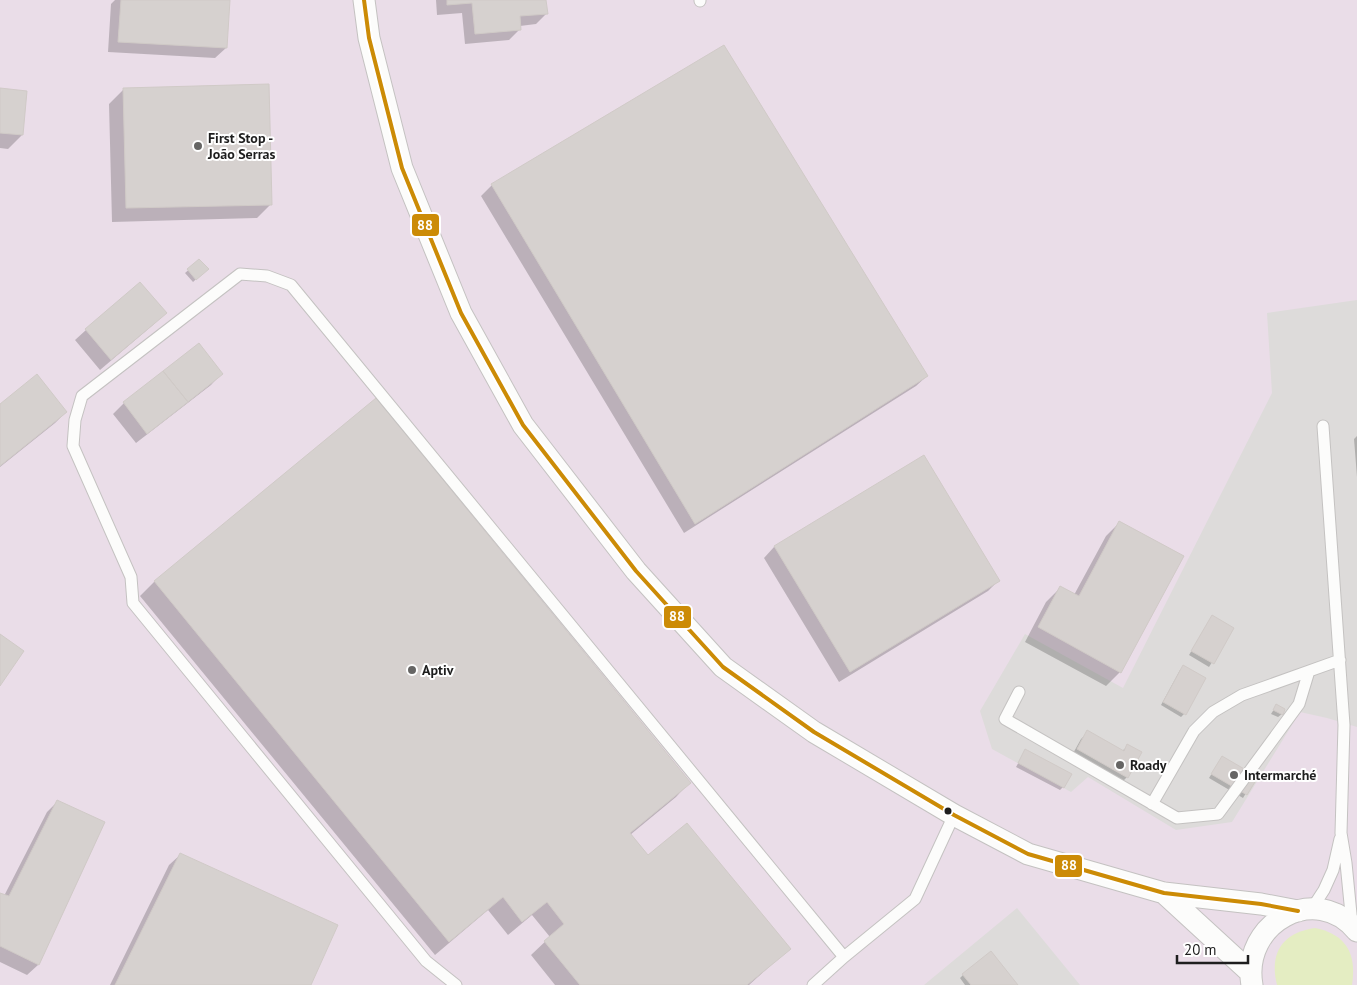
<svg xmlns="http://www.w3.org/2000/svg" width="1357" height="985" font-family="'PT Sans',sans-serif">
<rect width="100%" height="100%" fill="#ede9e6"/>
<path fill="#eadde8" d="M 0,0 L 1357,0 L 1357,985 L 0,985 Z"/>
<path fill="#e4edc2" d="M 1315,928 C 1346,934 1357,954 1352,985 L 1277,985 C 1269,953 1282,933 1315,928 Z"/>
<path fill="#dddbda" d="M 1357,300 L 1357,727 L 1327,718 L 1300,712 L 1232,822 L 1176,830 L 1088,777 L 1071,792 L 992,749 L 980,711 L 1025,634 L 1123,688 L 1272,393 L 1267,313 Z
M 1017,908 L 1080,985 L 924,985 Z"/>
<path fill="#0003" d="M 115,0 L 229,0 L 226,48 L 215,58 L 108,52 L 111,4 Z
M 436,0 L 545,0 L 546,14 L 536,24 L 520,26 L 520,29 L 509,40 L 465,44 L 462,13 L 437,15 Z
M 724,46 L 927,376 L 916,386 L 684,533 L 481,196 L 492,185 Z
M 0,89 L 22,135 L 8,149 L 0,148 Z
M 123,90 L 271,204 L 257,218 L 112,222 L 109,104 Z
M 199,261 L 207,269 L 193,282 L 185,273 Z
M 154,324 L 100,370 L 75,340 L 86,330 Z
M 221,374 L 211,385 L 136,443 L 113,414 L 124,403 Z
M 376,399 L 689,783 L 676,797 L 630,835 L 647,857 L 789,949 L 749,985 L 555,985 L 531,955 L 550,937 L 532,915 L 508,935 L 488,910 L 435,955 L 140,596 L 154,582 Z
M 0,406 L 66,412 L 55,423 L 0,467 Z
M 1357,436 L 1357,477 L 1354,439 Z
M 923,457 L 998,581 L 988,591 L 839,682 L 764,558 L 774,547 Z
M 1120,522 L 1120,672 L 1106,686 L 1025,642 L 1046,602 L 1060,588 L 1074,595 L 1106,536 Z
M 1210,620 L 1233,629 L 1209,667 L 1189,655 Z
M 1180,670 L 1184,714 L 1181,717 L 1161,705 Z
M 1276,706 L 1282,714 L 1278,717 L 1271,714 Z
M 1088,732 L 1122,751 L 1128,746 L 1127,777 L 1120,784 L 1071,757 L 1081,739 Z
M 1025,751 L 1063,787 L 1060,790 L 1016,767 Z
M 1222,757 L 1256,777 L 1243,798 L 1209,778 Z
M 57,802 L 104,823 L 38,965 L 27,975 L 0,962 L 0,894 L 4,896 L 47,812 Z
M 180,855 L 309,985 L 110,985 L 169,865 Z
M 963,975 L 1016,985 L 965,985 L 960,978 Z"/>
<path fill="#d6d1cf" stroke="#d0cac7" d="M 121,0 L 230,0 L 227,48 L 118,42 Z
M 447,0 L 546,0 L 548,14 L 520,16 L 521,30 L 475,34 L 472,3 L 447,5 Z
M 724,45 L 928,376 L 695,524 L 491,184 Z
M 269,84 L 272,205 L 126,208 L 123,88 Z
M 0,88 L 27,91 L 23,135 L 0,133 Z
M 199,259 L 209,269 L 196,280 L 187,269 Z
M 140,282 L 167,313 L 111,360 L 85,329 Z
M 199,343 L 223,374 L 188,402 L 163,371 Z
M 163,371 L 188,402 L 147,434 L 123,402 Z
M 37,374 L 67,412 L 0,466 L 0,404 Z
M 376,398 L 691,783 L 630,833 L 648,855 L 687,823 L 791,949 L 747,985 L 580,985 L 544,941 L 564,924 L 547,902 L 522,922 L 503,897 L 449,942 L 154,581 Z
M 924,455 L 1000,581 L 850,672 L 774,546 Z
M 1119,521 L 1184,556 L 1121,673 L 1038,627 L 1060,586 L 1079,596 Z
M 1212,615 L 1234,628 L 1214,664 L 1191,651 Z
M 0,634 L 24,651 L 0,686 Z
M 1183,665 L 1206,678 L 1186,715 L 1163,702 Z
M 1276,704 L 1285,709 L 1283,715 L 1273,710 Z
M 1087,730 L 1124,751 L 1127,744 L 1142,752 L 1128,778 L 1077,749 Z
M 1025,749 L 1072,774 L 1064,788 L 1018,763 Z
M 1222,756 L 1258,777 L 1247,795 L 1211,774 Z
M 57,800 L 105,822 L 39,965 L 0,946 L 0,893 L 9,896 Z
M 180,853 L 338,925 L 311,985 L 115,985 Z
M 991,951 L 1018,985 L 971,985 L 962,974 Z"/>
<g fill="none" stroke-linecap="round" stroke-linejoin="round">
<defs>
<path id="service" d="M 700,0 L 700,1
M 1323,426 L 1344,725 L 1341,833 L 1346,863 L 1352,924
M 1019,692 L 1005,719 L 1177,818 L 1218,814 L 1299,704 L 1309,671
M 1152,804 L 1194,731 L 1213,712 L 1242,695 L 1340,660
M 1311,910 L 1324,890 L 1333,870 L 1340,839
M 456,985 L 426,961 L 133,603 L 131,577 L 73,446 L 75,420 L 82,396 L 240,274 L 267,276 L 291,285 L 844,957
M 813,985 L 844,957 L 915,899 L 954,815"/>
<path id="minor" d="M 364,0 L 369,38 L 402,168 L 461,313 L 523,425 L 636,571 L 723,667 L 814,732 L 954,815 L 1028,854 L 1164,893 L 1261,904 L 1298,911
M 1164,893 L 1250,972
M 1252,985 C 1241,923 1316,881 1357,931"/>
</defs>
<use href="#service" stroke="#c4c2c1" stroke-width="13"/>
<use href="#minor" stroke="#c4c2c1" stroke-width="23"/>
<use href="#service" stroke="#fcfcfb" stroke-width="11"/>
<use href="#minor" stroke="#fcfcfb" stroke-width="21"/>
<defs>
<path id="bus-1" d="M 364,0 L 369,38 L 402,168 L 461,313 L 523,425 L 636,571 L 723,667 L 814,732 L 954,815 L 1028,854 L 1164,893 L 1261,904 L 1298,911"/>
</defs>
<use href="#bus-1" stroke="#fff" stroke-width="8"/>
<use href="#bus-1" stroke="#cc8b06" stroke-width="4"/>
</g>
<g fill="#666564" stroke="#fff" stroke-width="2">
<circle cx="198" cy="146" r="5"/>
<circle cx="412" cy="670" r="5"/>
<circle cx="1120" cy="765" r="5"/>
<circle cx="1234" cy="775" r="5"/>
</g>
<circle fill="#1e1e1e" stroke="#fff" stroke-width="2" cx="948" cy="811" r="4.5"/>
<g text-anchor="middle" stroke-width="4" stroke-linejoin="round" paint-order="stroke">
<g font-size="14" font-weight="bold" fill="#1e1e1e" stroke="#fff" text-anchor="start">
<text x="208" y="143">First Stop -<tspan x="208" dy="16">João Serras</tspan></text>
<text x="422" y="675">Aptiv</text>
<text x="1130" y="770">Roady</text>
<text x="1244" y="780">Intermarché</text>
</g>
</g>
<g stroke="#fff" stroke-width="2">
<rect x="411" y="213" width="29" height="24" rx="5" fill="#cc8b06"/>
<rect x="663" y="605" width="29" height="24" rx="5" fill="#cc8b06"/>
<rect x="1054" y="854" width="29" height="24" rx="5" fill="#cc8b06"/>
</g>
<g font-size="14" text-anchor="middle" font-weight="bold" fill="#fff">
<text x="425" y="230">88</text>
<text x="677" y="621">88</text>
<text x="1069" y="870">88</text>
</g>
<path d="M1177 955v8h71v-8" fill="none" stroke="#1e1e1e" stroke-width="2.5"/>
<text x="1184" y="955" font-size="15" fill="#1e1e1e" stroke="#ffffff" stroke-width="4" paint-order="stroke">20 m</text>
</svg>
